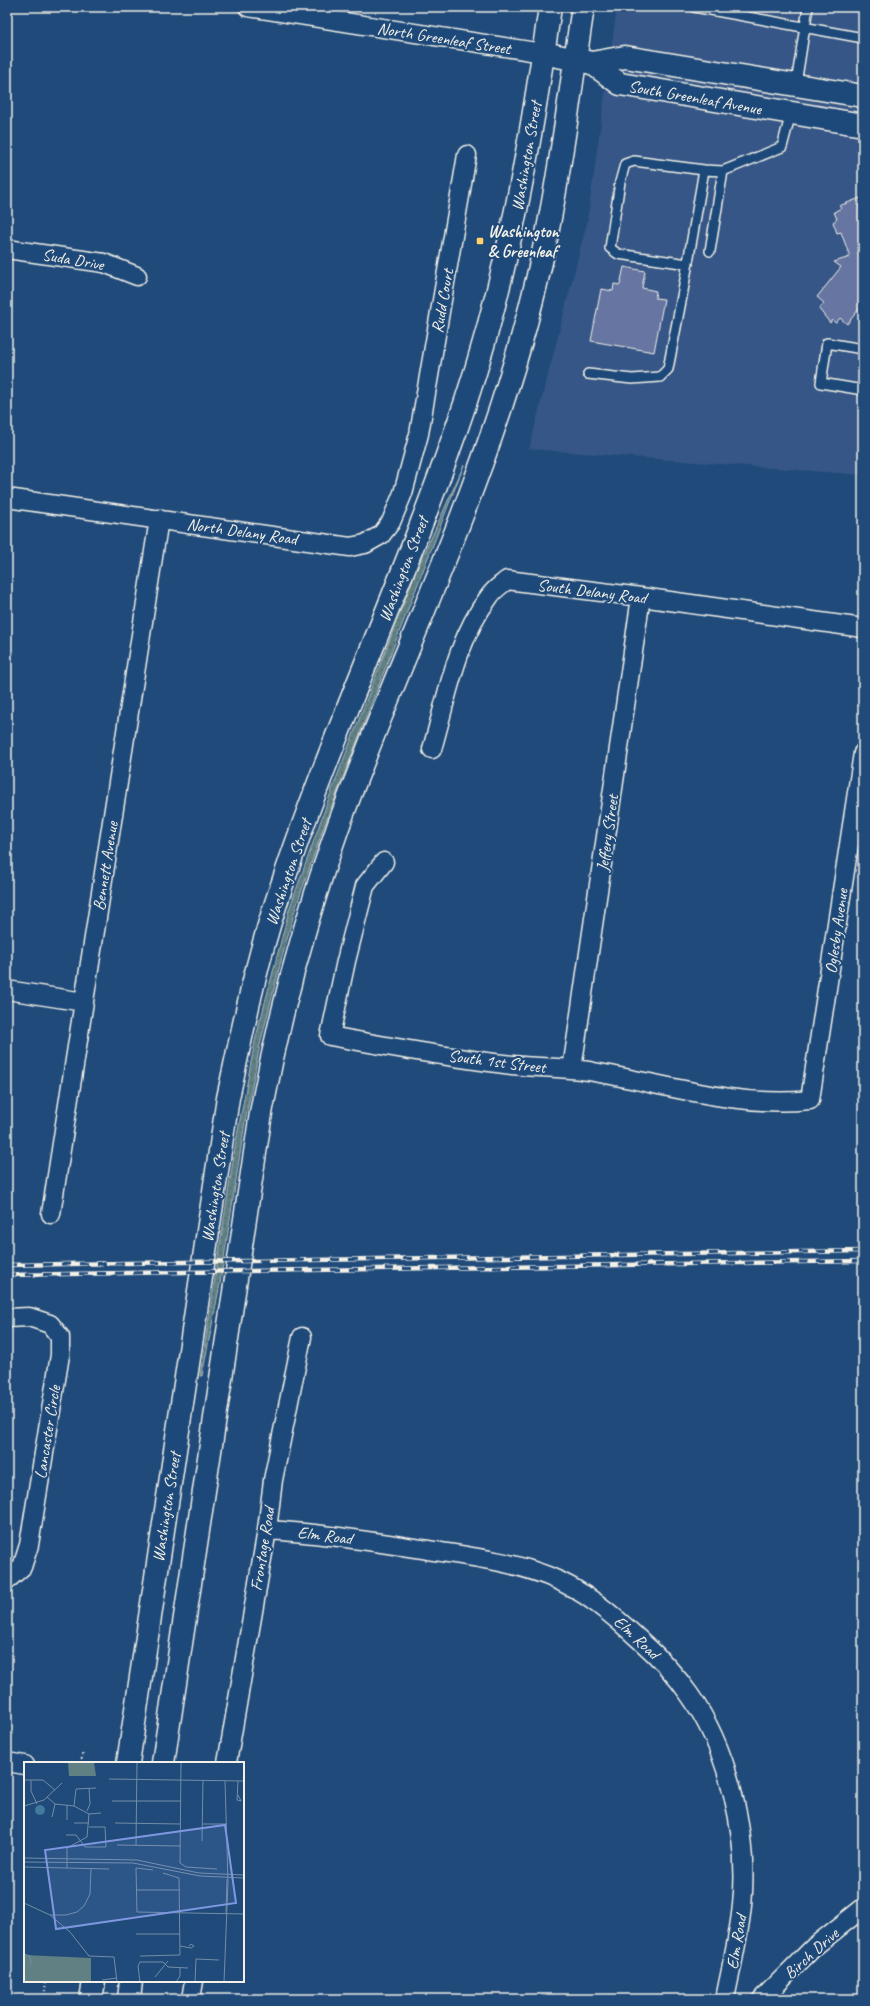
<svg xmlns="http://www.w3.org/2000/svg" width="870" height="2006" font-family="Caveat,sans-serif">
<defs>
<pattern id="grass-dots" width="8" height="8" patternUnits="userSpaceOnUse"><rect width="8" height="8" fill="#608084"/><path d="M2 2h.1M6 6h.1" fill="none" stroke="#566768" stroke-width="1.8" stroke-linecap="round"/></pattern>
</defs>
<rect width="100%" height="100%" fill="#1f4a7a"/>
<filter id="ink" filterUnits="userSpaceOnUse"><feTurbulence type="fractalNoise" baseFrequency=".025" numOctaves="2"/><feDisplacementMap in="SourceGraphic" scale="8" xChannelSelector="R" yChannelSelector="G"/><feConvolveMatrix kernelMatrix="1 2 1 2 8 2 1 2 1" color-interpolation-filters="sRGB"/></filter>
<g filter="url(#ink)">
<path fill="#345786" d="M 617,7 L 863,7 L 863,475 L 529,449 L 587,222 Z"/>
<path fill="url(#grass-dots)" stroke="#aab8b6" d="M 464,465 L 323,829 L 295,910 L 281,961 L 260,1045 L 245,1122 L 220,1284 L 202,1376 L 200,1376 L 236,1141 L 255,1041 L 289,910 L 331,792 L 415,574 Z"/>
<path fill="#6674a1" stroke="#f4f1e8" d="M 863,197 L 863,304 L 847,324 L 840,318 L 836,323 L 832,320 L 830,323 L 819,309 L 824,303 L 817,297 L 841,267 L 834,262 L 850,257 L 841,232 L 837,233 L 833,222 L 837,219 L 834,212 L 841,208 L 839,206 Z
M 624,267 L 645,271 L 642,288 L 656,291 L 655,298 L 664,299 L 654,352 L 591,341 L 601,289 L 613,291 L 614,284 L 620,285 Z"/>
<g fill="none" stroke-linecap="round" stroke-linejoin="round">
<defs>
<path id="lane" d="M 694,7 L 863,38
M 796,84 L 808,7
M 710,251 L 723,171 L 782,147 L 791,113
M 688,264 L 618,254 L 610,248 L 620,182 L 625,164 L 634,161 L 704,170
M 863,349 L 827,343 L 821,383 L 863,390
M 588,374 L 632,379 L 660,377 L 668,369 L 683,291 L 704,170 L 723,171"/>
<path id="street" d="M 248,7 L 543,53
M 7,249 L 104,263 L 137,276
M 7,498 L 350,547 L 365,544 L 381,535 L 391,522 L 403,493 L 419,434 L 467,155
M 432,749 C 447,698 456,640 489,597 C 493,590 501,585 507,580 L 641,597 L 863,628
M 384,862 L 365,886 L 346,961 L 330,1036 C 390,1047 451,1058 512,1065 C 540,1068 567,1067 594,1072 C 665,1084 737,1108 810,1100 L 863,753
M 7,990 L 84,1002
M 572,1069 L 641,597
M 51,1214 L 159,519
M 7,1318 L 29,1317 L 50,1324 L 60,1337 L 60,1355 L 29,1545 L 22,1567 L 7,1580
M 267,1530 C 321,1533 374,1542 428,1550 C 467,1556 510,1561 548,1576 C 584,1590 613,1615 641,1641 C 659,1657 675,1674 689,1694 C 729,1750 749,1837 742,1905 C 739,1937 731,1968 725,1999
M 7,1762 L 25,1765
M 227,1763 L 267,1530 L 273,1480 L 302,1337
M 191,1999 L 194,1981
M 762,1999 L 815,1946 L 863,1908"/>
<path id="secondary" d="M 543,53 L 592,63 L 625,57 L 863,96
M 592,63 L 620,84 L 863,125
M 128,1763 L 228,1098 C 242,1033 255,967 276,903 C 331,734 408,573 465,404 C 508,275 531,141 550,7
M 163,1763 L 261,1113 C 279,1016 305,920 338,827 C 389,687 453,552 500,410 C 522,343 541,272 553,202 C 565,137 573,72 583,7
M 91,1999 L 94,1981
M 129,1999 L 131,1981"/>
</defs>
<use href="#lane" stroke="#f4f1e8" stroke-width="12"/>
<use href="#street" stroke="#f4f1e8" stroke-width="21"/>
<use href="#secondary" stroke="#f4f1e8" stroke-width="25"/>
<path stroke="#f4f1e8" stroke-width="2.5" stroke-dasharray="1 3" stroke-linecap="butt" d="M 81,1763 L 83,1752
M 44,1999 L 46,1981"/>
<use href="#lane" stroke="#1f4a7a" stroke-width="9"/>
<use href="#street" stroke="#1f4a7a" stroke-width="18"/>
<use href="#secondary" stroke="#1f4a7a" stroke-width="22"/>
<defs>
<path id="rail" d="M 7,1265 L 863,1251
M 7,1275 L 863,1261"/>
</defs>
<use href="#rail" stroke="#f4f1e8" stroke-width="4.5"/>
<use href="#rail" stroke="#1f4a7a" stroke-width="3" stroke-dasharray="9" stroke-linecap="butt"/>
</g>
</g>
<rect fill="#ffd166" stroke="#1f4a7a" stroke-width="1.5" x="476" y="237" width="8" height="8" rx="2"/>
<g text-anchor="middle" stroke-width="4" stroke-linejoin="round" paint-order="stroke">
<g font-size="17" fill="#f4f1e8" stroke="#1f4a7a">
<text transform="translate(444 38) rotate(9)" y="6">North Greenleaf Street</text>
<text transform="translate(695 97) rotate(10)" y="6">South Greenleaf Avenue</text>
<text transform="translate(526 156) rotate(-80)" y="6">Washington Street</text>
<text transform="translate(73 259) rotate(10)" y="6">Suda Drive</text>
<text transform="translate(442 301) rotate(-80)" y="6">Rudd Court</text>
<text transform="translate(242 531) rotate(8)" y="6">North Delany Road</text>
<text transform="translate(403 569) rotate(-69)" y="6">Washington Street</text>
<text transform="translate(592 591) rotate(7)" y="6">South Delany Road</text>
<text transform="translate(607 833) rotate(-82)" y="6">Jeffery Street</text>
<text transform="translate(105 866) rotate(-81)" y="6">Bennett Avenue</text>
<text transform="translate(288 872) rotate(-71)" y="6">Washington Street</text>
<text transform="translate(836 931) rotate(-82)" y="6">Oglesby Avenue</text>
<text transform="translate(497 1061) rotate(7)" y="6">South 1st Street</text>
<text transform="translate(215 1187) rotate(-81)" y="6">Washington Street</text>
<text transform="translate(47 1432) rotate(-81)" y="6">Lancaster Circle</text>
<text transform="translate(166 1507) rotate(-81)" y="6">Washington Street</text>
<text transform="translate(325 1535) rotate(7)" y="6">Elm Road</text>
<text transform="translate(262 1549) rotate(-81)" y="6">Frontage Road</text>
<text transform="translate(637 1637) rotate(43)" y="6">Elm Road</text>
<text transform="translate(736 1942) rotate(-80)" y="6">Elm Road</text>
<text transform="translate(811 1953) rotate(-42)" y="6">Birch Drive</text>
</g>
<g font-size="17" font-weight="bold" fill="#f4f1e8" stroke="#1f4a7a" text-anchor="start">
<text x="488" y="237">Washington<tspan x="488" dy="20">&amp; Greenleaf</tspan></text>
</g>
</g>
<g transform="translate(24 1762)">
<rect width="220" height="220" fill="#1f4a7a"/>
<path d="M 44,0 L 70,0 L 72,14 L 45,14 ZM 0,193 L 67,196 L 67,220 L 0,220 Z" fill="#608084"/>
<path d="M11 48a5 5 0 1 1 10 0a5 5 0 1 1-10 0Z" fill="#427b9d"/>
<path fill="none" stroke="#748da6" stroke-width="1" d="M 157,0 L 156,101 L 162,105 L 193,107M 85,17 L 220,19M 0,18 L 19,18 L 31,28M 7,18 L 7,29 L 13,42M 214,33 L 217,39 L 213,38 L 214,19M 23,35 L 31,42 L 50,44 L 65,52 L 63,75 L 43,86 L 43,106M 88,39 L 157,39M 0,44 L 20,38 L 38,21M 50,44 L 52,27 L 72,26M 63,49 L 66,42 L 65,26M 65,52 L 77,51M 28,55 L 31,42M 43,58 L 43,43M 50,61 L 65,61M 91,61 L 157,62M 179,62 L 203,62M 42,73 L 52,73 L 61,85 L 82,85 L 81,65 L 65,65M 178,79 L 179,18M 93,83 L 157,84M 112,83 L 113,0M 0,96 L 113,98 L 175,111 L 220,113M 0,100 L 109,101 L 176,114 L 220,116M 0,105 L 85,107M 129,108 L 112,106 L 113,150 L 220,152M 112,128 L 156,128M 0,141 L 26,153 L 42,153 L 53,150 L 60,144 L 66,132 L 67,106M 202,151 L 203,117M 26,153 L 46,170 L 65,194 L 90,195 L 93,220M 112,172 L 156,172M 156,184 L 167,186 L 170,184 L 167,182 L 165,184M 0,192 L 6,194 L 7,203M 116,194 L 156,193 L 155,116 L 139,111M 131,215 L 144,199M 78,218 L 93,216M 116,220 L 114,204 L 116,200 L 139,200 L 144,205 L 164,206M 152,220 L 156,214 L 156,206M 171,220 L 172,197 L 195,198M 200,220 L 204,120 L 201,19"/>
<path fill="#7e97df" fill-opacity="0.15" stroke="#7e97df" stroke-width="2" d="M 201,63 L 212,141 L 32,167 L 21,88 Z"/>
<rect width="220" height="220" fill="none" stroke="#f4f1e8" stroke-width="2"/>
</g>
<rect width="870" height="2006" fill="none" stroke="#1f4a7a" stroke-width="24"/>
<rect x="12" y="12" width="846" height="1982" fill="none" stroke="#f4f1e8" stroke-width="1.5" filter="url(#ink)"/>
</svg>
